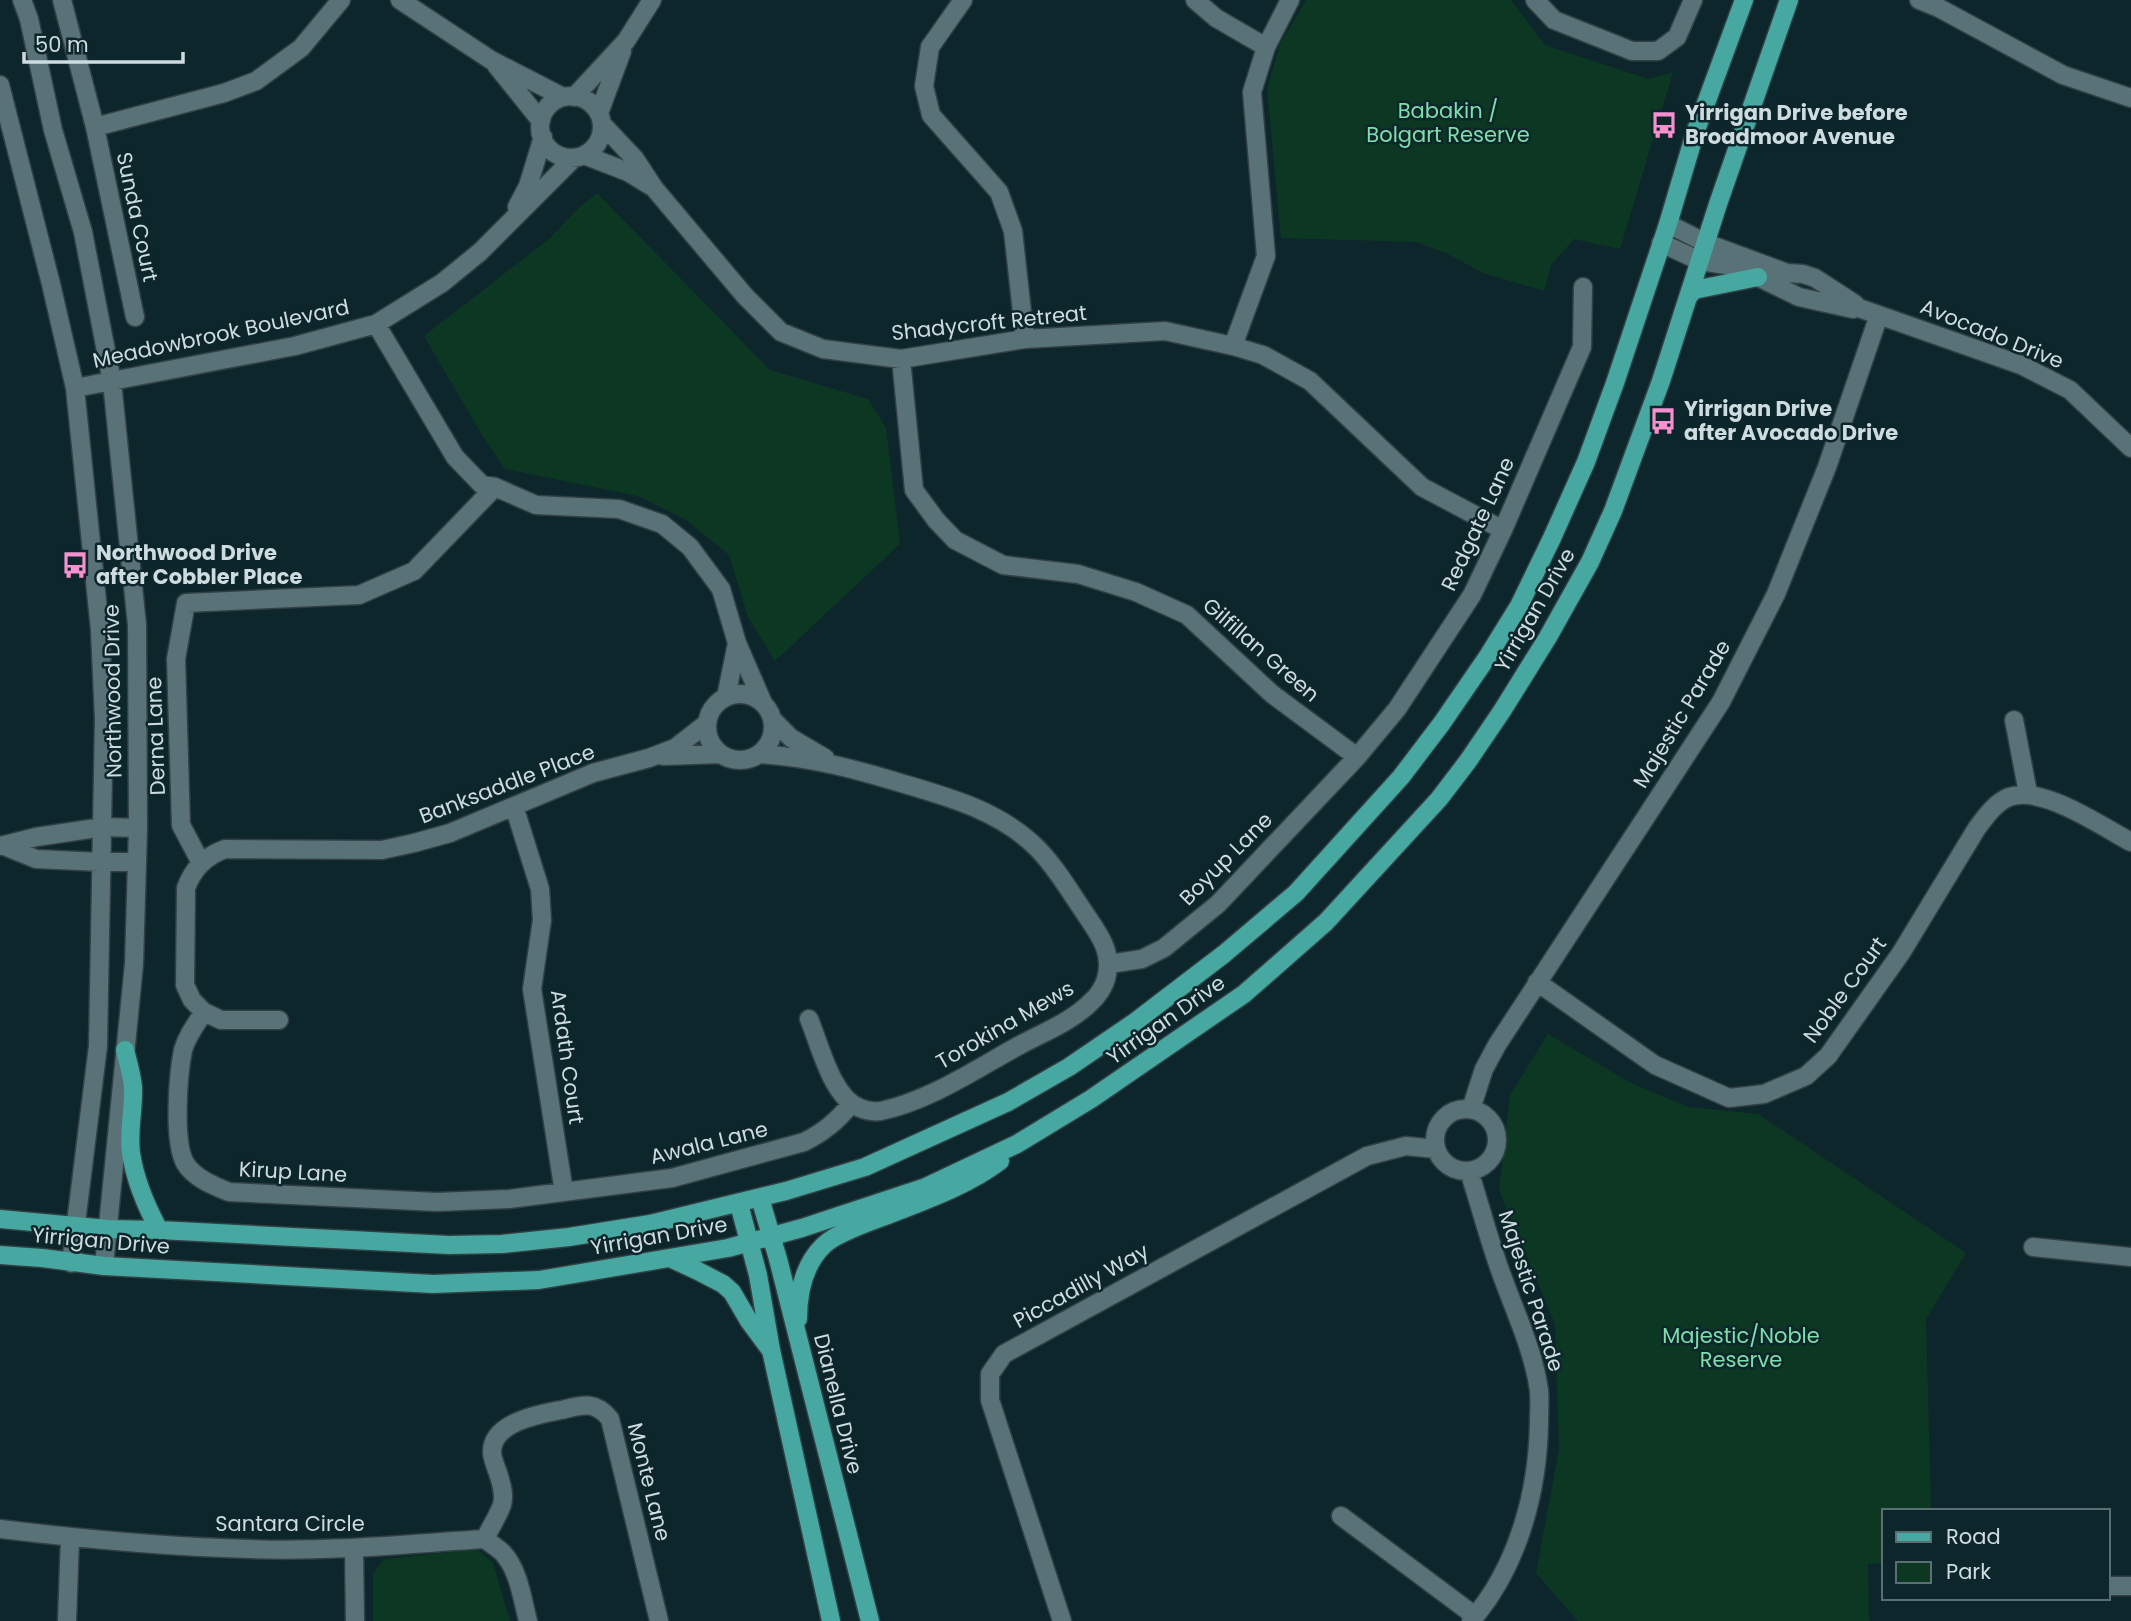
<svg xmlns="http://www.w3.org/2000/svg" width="2131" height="1621" font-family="Poppins,sans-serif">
<rect width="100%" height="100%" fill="#0d262b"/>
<path fill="#0c3823" d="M 1306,0 L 1511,0 L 1545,45 L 1648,79 L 1673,72 L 1620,249 L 1574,239 L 1551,265 L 1544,291 L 1483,273 L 1446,253 L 1416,242 L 1281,238 L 1267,89 L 1280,44 Z
M 597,193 L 770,370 L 868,399 L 886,428 L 900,544 L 775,661 L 748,617 L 729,555 L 686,520 L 638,496 L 505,469 L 482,435 L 424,336 L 549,239 L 579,208 Z
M 1548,1034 L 1629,1082 L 1688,1107 L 1758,1114 L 1966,1253 L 1926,1319 L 1931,1511 L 1884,1511 L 1884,1563 L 1868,1564 L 1869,1621 L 1578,1621 L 1536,1573 L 1559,1449 L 1555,1324 L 1499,1190 L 1510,1095 Z
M 477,1549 L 493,1563 L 510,1621 L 373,1621 L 373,1574 L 384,1559 Z"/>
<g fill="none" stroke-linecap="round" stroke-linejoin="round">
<defs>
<path id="minor" d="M 22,0 L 29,19 L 53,130 L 83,232 L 112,382 L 137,625 L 138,828 L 134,964 L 104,1266
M 62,0 L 95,127 L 135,317
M 400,0 L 491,60 L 563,97
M 963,0 L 930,47 L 924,86 L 931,115 L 999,192 L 1013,231 L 1025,339
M 1195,0 L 1216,18 L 1266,47
M 1535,0 L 1554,20 L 1632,51 L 1658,51 L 1677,37 L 1693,0
M 1919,0 L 1939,8 L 2063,75 L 2131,98
M 496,65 L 541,121
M 0,85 L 51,284 L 75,388 L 100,630 L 104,719 L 98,1046 L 71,1263
M540 127a31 31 0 1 1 62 0a31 31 0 1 1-62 0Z
M 574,97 L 626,41 L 652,0
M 599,113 L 622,51
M 602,124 L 635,159 L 654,188 L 745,296 L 781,332 L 823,349 L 901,359 L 1025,339 L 1165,331 L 1233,346 L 1263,355 L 1310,381 L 1422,487 L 1503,530
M 95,127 L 224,93 L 256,81 L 301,48 L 341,0
M 584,155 L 628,172 L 651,186
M 517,207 L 528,186 L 543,137
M 1668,224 L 1706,243 L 1787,273 L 1803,274 L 1815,278 L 1855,304
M 1661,243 L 1700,261 L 1726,265 L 1758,277 L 1799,297 L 1853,309 L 1856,307 L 2021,365 L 2070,390 L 2131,448
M 376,324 L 455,457 L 482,485 L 495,487 L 536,505 L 619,509 L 662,524 L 690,547 L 721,589 L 737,643 L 763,703
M 1233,346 L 1266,256 L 1252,92 L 1266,47 L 1290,0
M 901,359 L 914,490 L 936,520 L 955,540 L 1003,565 L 1078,574 L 1136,592 L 1187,615 L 1272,694 L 1357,757
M 75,388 L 295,346 L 376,324 L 442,283 L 480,252 L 574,158
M707 727a33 33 0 1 1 66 0a33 33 0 1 1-66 0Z
M 726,697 L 737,643
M 773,720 L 791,738 L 825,758
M 2014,720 L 2028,793
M 759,754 C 810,757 855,769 904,784 C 952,798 1001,812 1037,848 C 1055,866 1069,890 1084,912 C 1098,933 1114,952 1106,979 C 1104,986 1098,996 1092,1001 C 1073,1021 1044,1032 1020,1045 C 976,1069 931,1100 881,1111 C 874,1112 867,1111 860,1108 C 832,1098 820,1045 809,1019
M 663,756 L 721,754
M 514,806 L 540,889 L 542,920 L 532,989 L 564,1192
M 0,846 L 36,837 L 103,827 L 138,828
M 4,846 L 36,859 L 101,862 L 137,862
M 201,863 L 181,825 L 176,659 L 186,603 L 359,595 L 414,571 L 495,487
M 1109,964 L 1142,959 L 1164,948 L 1218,904 L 1357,757 L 1397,709 L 1472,595 L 1503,530 L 1582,347 L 1583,287
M 1537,982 L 1655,1065 L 1729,1098 L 1764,1094 L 1806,1076 L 1828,1056 L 1901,953 L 1977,828 C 1986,816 1995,803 2009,797 C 2042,785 2101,826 2131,842
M 204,1012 C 196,1024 187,1036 183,1050 C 178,1075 173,1141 185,1163 C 194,1178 214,1186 229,1192 L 437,1202 L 509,1199 L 672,1178 L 804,1142 C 824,1132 837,1121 851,1104
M 279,1020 L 221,1020 L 204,1012 L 192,1000 L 185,985 L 186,888 C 193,868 206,856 225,849 L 382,850 L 414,843 L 450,833 L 593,773 L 649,758 L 675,748 L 707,723
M1435 1140a31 31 0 1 1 62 0a31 31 0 1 1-62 0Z
M 1471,1109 L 1484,1069 L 1497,1045 L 1721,702 L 1776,594 L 1827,467 L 1879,315
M 1469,1171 C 1480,1205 1489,1240 1501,1273 C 1515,1312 1533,1349 1539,1390 C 1540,1401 1539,1412 1539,1422 C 1538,1492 1518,1567 1471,1621
M 2033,1247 L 2131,1257
M 1341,1516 L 1475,1616
M 0,1529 C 83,1539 167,1547 250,1549 C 328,1552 407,1544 485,1539 C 491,1544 498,1548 503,1553 C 519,1571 522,1598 528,1621
M 485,1539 C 490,1528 498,1516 502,1505 C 505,1494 501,1483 498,1473 C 496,1467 492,1458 492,1452 C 492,1422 540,1414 561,1410 C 582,1405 595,1400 610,1419 L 659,1621
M 354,1548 L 355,1621
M 2108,1586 L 2131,1586
M 67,1621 L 70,1538
M 1062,1621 L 990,1400 L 990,1374 L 1004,1354 L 1367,1156 L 1406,1146 L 1436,1149"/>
<path id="major" d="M 1688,297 L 1694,290 L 1758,277
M 125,1050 C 128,1062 132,1075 133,1087 C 134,1109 128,1131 131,1153 C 135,1180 146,1206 159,1230
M 760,1198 L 778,1259 L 870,1621
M 739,1204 L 758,1275 L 771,1350 L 831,1621
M 0,1219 L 108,1229 L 159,1230 L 449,1245 L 502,1244 L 569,1237 L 650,1224 L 786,1191 L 865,1167 L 1008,1102 L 1069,1067 L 1135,1022 L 1224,954 L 1296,893 L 1401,777 L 1442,723 L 1488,656 L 1519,606 L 1552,538 L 1586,462 L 1615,383 L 1668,224 L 1695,133 L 1744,0
M 0,1255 L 42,1258 L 104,1266 L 433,1284 L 539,1280 L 728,1248 L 802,1228 L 926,1187 L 1017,1144 L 1091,1099 L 1244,994 L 1326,922 L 1439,799 L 1468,761 L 1502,711 L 1548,637 L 1590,562 L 1613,511 L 1661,381 L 1718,204 L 1789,0
M 670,1258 L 698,1271 L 723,1284 L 732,1292 L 749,1321 L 769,1348
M 798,1319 C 798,1292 804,1264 824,1245 C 836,1233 872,1221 888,1215 C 926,1200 967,1186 1000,1161"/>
</defs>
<use href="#minor" stroke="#314044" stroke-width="21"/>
<use href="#major" stroke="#314044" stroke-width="21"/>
<use href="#minor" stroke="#587277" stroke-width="18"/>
<use href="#major" stroke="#47a8a1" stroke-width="18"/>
</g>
<defs>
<symbol id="bus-bare" viewBox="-9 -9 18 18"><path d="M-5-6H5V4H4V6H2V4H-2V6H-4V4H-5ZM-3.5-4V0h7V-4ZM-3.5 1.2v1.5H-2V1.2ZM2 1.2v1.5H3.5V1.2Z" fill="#f690cf" stroke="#0d262b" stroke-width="2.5" paint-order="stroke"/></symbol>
</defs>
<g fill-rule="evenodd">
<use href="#bus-bare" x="1645" y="106" width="38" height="38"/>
<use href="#bus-bare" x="1644" y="402" width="38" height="38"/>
<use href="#bus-bare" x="56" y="546" width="38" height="38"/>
</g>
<g text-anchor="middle" stroke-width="5" stroke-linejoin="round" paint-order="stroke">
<g font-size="21" fill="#7fdea9" stroke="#0d262b">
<text x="1448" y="118">Babakin /<tspan x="1448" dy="24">Bolgart Reserve</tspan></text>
<text x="1741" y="1343">Majestic/Noble<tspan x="1741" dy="24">Reserve</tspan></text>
</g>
<g font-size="21" font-weight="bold" fill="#cedcdf" stroke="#0d262b" text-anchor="start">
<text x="1685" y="120">Yirrigan Drive before<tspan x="1685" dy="24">Broadmoor Avenue</tspan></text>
<text x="1684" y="416">Yirrigan Drive<tspan x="1684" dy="24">after Avocado Drive</tspan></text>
<text x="96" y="560">Northwood Drive<tspan x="96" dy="24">after Cobbler Place</tspan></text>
</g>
<g font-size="21" fill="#cedcdf" stroke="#0d262b">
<text transform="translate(137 217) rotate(78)" y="7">Sunda Court</text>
<text transform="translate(989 323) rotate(-6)" y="7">Shadycroft Retreat</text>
<text transform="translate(221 334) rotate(-12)" y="7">Meadowbrook Boulevard</text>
<text transform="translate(1992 334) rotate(22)" y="7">Avocado Drive</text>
<text transform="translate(1478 524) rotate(-65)" y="7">Redgate Lane</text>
<text transform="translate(1535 610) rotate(-60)" y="7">Yirrigan Drive</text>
<text transform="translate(1261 650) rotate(41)" y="7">Gilfillan Green</text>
<text transform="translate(113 691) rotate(-91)" y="7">Northwood Drive</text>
<text transform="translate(1682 714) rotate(-59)" y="7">Majestic Parade</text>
<text transform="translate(156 736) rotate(-92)" y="7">Derna Lane</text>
<text transform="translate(507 784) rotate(-21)" y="7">Banksaddle Place</text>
<text transform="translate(1226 859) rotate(-45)" y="7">Boyup Lane</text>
<text transform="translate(1845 990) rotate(-54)" y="7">Noble Court</text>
<text transform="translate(1166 1020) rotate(-35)" y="7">Yirrigan Drive</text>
<text transform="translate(1005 1025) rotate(-30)" y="7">Torokina Mews</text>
<text transform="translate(567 1057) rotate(82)" y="7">Ardath Court</text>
<text transform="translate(709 1143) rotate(-14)" y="7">Awala Lane</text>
<text transform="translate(293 1172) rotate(3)" y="7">Kirup Lane</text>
<text transform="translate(659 1236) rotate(-10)" y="7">Yirrigan Drive</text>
<text transform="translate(101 1241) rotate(5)" y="7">Yirrigan Drive</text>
<text transform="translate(1081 1286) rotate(-29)" y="7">Piccadilly Way</text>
<text transform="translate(1531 1291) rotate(72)" y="7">Majestic Parade</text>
<text transform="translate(838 1404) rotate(76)" y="7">Dianella Drive</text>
<text transform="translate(649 1482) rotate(76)" y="7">Monte Lane</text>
<text x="290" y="1531">Santara Circle</text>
</g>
</g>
<rect x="1882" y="1509" width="228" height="91" fill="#0d262b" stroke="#5a6f73" stroke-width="2"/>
<rect x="1896" y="1532" width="35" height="10" fill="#47a8a1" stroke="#5a6f73" stroke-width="2"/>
<text x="1946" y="1544" font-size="21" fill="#cedcdf">Road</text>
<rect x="1896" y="1562" width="35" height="21" fill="#0c3823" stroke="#5a6f73" stroke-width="2"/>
<text x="1946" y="1579" font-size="21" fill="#cedcdf">Park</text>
<path d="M24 52v10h159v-10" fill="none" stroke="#cedcdf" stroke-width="3.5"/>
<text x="35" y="52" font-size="21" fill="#cedcdf" stroke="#0d262b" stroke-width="5" paint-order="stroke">50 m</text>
</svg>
